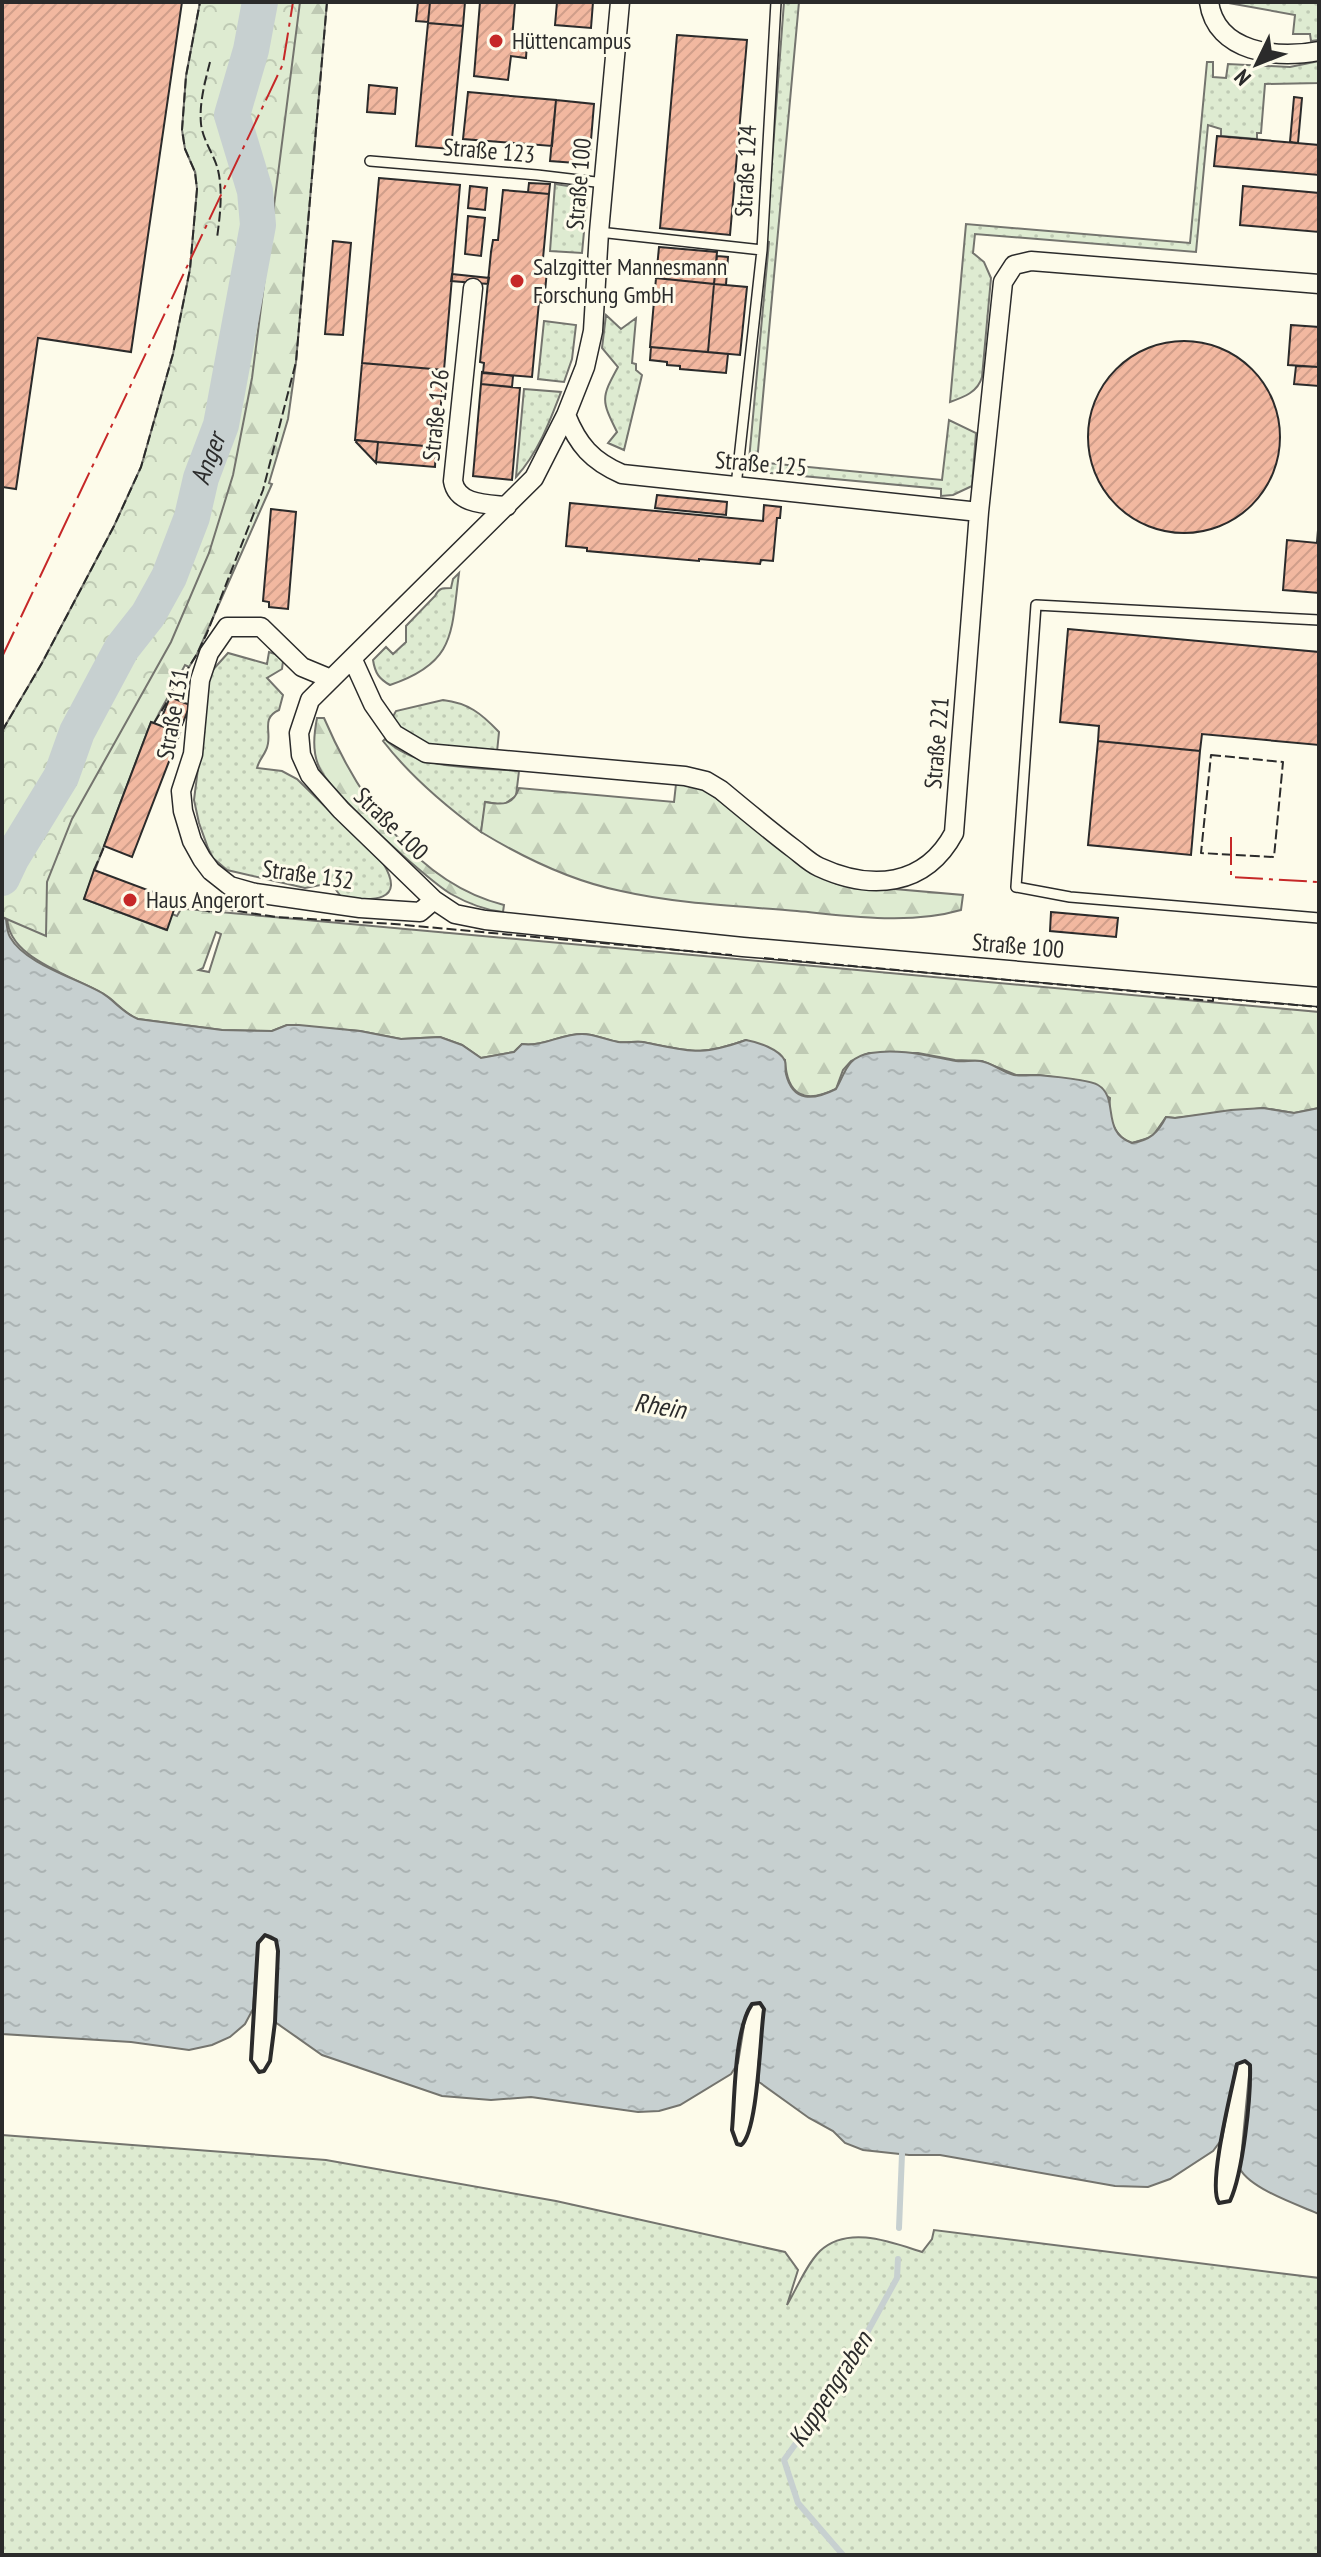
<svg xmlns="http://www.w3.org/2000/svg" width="1321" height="2557" font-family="'PT Sans Narrow',sans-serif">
<defs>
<pattern id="grass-dots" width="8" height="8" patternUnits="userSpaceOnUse" patternTransform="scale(2)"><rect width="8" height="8" fill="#deebd1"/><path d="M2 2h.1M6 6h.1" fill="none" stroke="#bfcab4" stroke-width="1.8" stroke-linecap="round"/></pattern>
<pattern id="forest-firs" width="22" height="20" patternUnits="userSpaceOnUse" patternTransform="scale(2)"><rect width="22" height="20" fill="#deebd1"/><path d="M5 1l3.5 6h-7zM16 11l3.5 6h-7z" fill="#bfcab4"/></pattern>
<pattern id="park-crowns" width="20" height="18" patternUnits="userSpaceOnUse" patternTransform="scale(2)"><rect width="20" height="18" fill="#deebd1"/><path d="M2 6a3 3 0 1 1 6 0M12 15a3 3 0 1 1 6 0" fill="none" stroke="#bfcab4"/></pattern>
<pattern id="water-ripples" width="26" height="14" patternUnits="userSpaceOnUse" patternTransform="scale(2)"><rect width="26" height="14" fill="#c7d0d0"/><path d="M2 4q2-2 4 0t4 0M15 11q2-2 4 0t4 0" fill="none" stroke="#abb3b3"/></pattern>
<pattern id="building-hatch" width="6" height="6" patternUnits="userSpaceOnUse" patternTransform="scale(2)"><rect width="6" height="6" fill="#f2b8a0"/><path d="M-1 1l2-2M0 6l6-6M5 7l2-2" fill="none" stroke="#d09e8a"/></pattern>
</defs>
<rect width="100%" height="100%" fill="#fdfbea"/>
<path fill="url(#grass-dots)" stroke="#74746e" stroke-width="2" d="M 784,2 L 799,2 L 757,462 L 942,480 L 949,420 L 976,433 L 972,486 L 953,495 L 941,496 L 941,489 L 748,471 L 769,242 L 766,241 Z
M 1223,2 L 1319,2 L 1319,40 L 1311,41 L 1310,34 L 1293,34 L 1295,15 Z
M 1319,61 L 1319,83 L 1265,84 L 1261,133 L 1257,133 L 1257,139 L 1221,136 L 1221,129 L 1208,125 L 1196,252 L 975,234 L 973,253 L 984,262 L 991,278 L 982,377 C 978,392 964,397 950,402 L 966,224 L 1190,243 L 1207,62 L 1213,62 L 1213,77 L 1226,78 L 1228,64 L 1290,67 Z
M 555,184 L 588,189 L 582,253 L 550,251 Z
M 606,315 L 621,329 L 636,318 L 632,363 L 636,364 L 636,370 L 642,375 L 624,450 L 608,443 L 617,432 C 601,400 601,398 618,367 L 602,348 Z
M 544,321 L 576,325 L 572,359 L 564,382 L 538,379 Z
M 524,389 L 561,392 C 550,421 538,453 516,477 Z
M 459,573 C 451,633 456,663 390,685 C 379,679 375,673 373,660 L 386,647 L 393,654 L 406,642 L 406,626 L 435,596 C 439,588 442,588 451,588 L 453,579 Z
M 269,652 L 275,654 L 283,661 L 282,669 L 267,678 L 283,695 L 279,710 C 259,719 274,734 266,750 C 263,757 259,760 257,768 L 282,771 L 297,779 L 383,863 C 408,904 369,900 342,898 L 331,883 L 305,888 L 227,870 L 213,858 L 208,848 L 199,823 L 194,800 L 210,673 L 228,653 L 267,664 Z
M 443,700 C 468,703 481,713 499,732 L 497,752 L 429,746 L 413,739 L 391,720 L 396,711 Z
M 385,739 C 417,771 477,767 519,771 L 516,796 L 503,805 L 486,802 L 481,832 C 444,805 411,777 383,741 Z
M 2,2135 L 326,2160 L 556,2201 L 785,2252 L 798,2270 L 787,2305 C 797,2288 806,2265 820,2251 C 848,2225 891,2242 922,2252 L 932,2239 L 934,2230 L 1319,2278 L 1319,2555 L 2,2555 Z"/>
<path fill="url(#forest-firs)" stroke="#74746e" stroke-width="2" fill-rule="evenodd" d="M 270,2 L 327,2 L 296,362 L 288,419 L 269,483 L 272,484 L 197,654 L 189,667 L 185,665 L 154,723 L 151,722 L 84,899 L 166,930 L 172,914 L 177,916 L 181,909 L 186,909 L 1319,1012 L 1319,1108 L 1294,1113 L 1263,1108 L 1175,1118 L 1166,1117 L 1152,1137 L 1132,1143 C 1113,1137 1108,1116 1110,1098 L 1082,1081 L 1038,1075 L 1016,1075 L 982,1061 L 955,1060 L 918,1053 L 869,1053 L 851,1061 L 843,1070 L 836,1089 C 805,1104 787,1096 785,1060 L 746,1040 C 699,1057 690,1051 643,1042 C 635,1041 627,1043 619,1042 C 606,1040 595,1034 582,1034 C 561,1034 543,1047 522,1044 L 514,1052 L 481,1058 L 462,1045 L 440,1037 L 401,1039 L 360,1031 L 287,1025 L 272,1031 L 222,1030 L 138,1019 C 123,1013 115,1000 102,993 C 73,976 0,956 8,912 L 70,803 ZM 216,932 L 221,934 L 209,972 L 199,970 L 203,968 Z
M 317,718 L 324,718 C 358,797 416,883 504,905 L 503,912 C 484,910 467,903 451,894 C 426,879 329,791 319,767 C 312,751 314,734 317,718 Z
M 676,784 L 694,786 L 707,791 L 812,873 L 837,884 L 963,895 L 961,910 C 909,925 851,916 797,911 C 739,906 678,904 621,891 C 571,881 524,858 481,832 L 485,802 C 502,805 513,806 519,788 L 674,802 Z"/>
<path fill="url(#park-crowns)" stroke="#74746e" stroke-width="2" d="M 200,2 L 300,2 L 252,378 L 233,475 L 209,553 L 171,642 L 72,819 L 47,882 L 46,936 L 2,917 L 2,731 L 42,663 L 114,526 L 141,467 L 173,354 L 190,269 L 197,189 L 195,172 L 185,149 L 182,130 L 186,76 Z"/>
<path fill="url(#water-ripples)" stroke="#74746e" stroke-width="2" d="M 2,917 L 6,919 C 7,925 7,932 10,937 C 25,964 76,978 102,993 C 115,1001 123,1013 138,1019 L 222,1030 L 272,1031 L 287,1025 L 299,1025 L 360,1031 L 401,1039 L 440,1037 L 462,1045 L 481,1058 L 514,1052 L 522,1044 C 542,1047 561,1034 582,1034 C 595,1034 606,1040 618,1042 C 627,1043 635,1041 643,1042 C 690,1051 699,1057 746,1040 C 757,1042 780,1049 785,1061 C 786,1065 785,1069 786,1074 C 793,1103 814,1100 836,1089 C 846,1072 846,1057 871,1053 C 899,1048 928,1056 956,1061 C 964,1062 972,1060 980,1061 C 991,1062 1002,1072 1014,1075 C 1022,1076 1030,1075 1038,1075 C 1049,1076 1090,1080 1098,1085 C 1120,1098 1100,1132 1132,1143 C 1150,1140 1158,1133 1166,1117 L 1175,1118 L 1231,1110 L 1263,1108 L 1294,1113 L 1319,1108 L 1319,2214 C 1298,2205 1251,2189 1240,2169 L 1250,2065 L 1245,2061 L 1236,2064 L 1222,2139 L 1213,2151 L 1170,2179 L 1148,2187 L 1115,2186 L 940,2155 L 909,2155 L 863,2150 L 845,2143 L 833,2131 L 809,2118 L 759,2082 L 758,2067 L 764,2009 L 760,2003 L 752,2004 L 746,2013 L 738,2063 L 731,2074 L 680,2105 L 659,2111 L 638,2112 L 531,2097 L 491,2100 L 442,2096 L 322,2055 L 275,2022 L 278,1951 C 277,1942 275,1935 265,1935 L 258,1943 L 253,2009 L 245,2024 L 230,2037 L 212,2045 L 189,2050 L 131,2042 L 2,2034 Z"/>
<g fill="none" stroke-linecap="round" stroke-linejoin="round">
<path stroke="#c7d0d0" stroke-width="6" d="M 899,2228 L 902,2154
M 843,2555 L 798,2503 L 784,2460 L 840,2382 L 897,2278 L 898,2259"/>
<path stroke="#c7d0d0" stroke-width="36" id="s1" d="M 2,878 L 11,859 L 61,777 L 77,732 L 122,648 L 148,615 L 169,577 L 192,517 L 201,478 L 221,425 L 258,225 L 255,191 L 232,115 L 251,50 L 260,2"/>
</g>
<path fill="url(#building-hatch)" stroke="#2b2b2b" stroke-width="2" d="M 2,2 L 182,2 L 131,352 L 38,338 L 16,489 L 2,487 Z
M 418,2 L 430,2 L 428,22 L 416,21 Z
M 430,2 L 465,2 L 463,26 L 428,23 Z
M 480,2 L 515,2 L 512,40 L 527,42 L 526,58 L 511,56 L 508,80 L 474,76 Z
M 557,2 L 593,2 L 591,28 L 555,25 Z
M 428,23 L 463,26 L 451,149 L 416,146 Z
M 677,35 L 747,40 L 730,235 L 660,228 Z
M 369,85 L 397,88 L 395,114 L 367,112 Z
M 468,92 L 556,100 L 552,146 L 463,139 Z
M 1294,97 L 1302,98 L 1298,143 L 1290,142 Z
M 556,100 L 594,104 L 589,164 L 550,161 Z
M 1217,136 L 1319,145 L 1319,175 L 1214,166 Z
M 379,178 L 460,185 L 444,370 L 362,363 Z
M 529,183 L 550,184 L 549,194 L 528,192 Z
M 470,186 L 487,188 L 485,210 L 468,208 Z
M 1243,186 L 1319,193 L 1319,232 L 1240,225 Z
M 503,190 L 549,194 L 542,269 L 547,270 L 544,303 L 539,302 L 532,377 L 483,373 L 484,363 L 480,362 L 491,252 L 493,240 L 498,240 Z
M 468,216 L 485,218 L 481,256 L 465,254 Z
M 333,241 L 351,243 L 343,335 L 325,334 Z
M 659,247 L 717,252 L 714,284 L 656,278 Z
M 717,256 L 728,257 L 726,285 L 714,284 Z
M 452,274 L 489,278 L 488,284 L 451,281 Z
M 656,278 L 714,284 L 708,352 L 650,347 Z
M 714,284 L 747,287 L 740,355 L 708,352 Z
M 1291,325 L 1319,327 L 1319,367 L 1288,365 Z
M1088 437a96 96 0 1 1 192 0a96 96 0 1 1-192 0Z
M 651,347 L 728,354 L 726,373 L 680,369 L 680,366 L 667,365 L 667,362 L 650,360 Z
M 362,363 L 444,370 L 437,447 L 355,440 Z
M 1296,366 L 1319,367 L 1319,386 L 1294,384 Z
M 482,372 L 513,376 L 512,387 L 481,384 Z
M 481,384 L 520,388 L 512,480 L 473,476 Z
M 357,440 L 378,442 L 376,463 L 356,442 Z
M 378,442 L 436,447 L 435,467 L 376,462 Z
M 657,495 L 727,502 L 726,515 L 655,508 Z
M 570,503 L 763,521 L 764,505 L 781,507 L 780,518 L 777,518 L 773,561 L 761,560 L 760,564 L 699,559 L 699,561 L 587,551 L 587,548 L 566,546 Z
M 271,509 L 296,512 L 288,609 L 269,607 L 269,602 L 263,601 Z
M 1319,517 L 1319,593 L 1283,590 L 1287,540 L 1317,543 Z
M 1068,629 L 1319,652 L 1319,745 L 1202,734 L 1200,751 L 1098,741 L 1099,726 L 1060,722 Z
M 170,697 L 190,705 L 182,725 L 162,717 Z
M 151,722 L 180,733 L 132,857 L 104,846 Z
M 1098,741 L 1200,751 L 1191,855 L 1088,845 Z
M 94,870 L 177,901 L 167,930 L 84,899 Z
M 1051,912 L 1118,918 L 1116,937 L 1050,931 Z"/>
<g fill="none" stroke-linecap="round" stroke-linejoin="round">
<defs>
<path id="lane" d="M 370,161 L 537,175 L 604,183
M 599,232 L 762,250
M 736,486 L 762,250 L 776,2
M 1319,620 L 1036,605 L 1016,887 L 1070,897 L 1319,918"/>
<path id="street" d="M 620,2 L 599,232 L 593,331 L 585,367 L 566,415 L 534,478 L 310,700 L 299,733 L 301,755 L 310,775 L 341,810 L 434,900 L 455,914 L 485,920 L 743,947 L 1319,997
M 1209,2 C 1216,53 1277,59 1319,51
M 473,288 L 453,481 C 457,505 487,504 507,506
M 566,415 C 578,445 592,461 622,474 L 979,512
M 353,660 L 373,704 L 394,734 L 426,753 L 685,776 L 706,781 L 721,790 C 745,810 769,830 794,849 C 802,855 810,863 819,867 C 871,891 925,887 954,833 L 979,512 L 1003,282 L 1014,265 L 1031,261 L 1319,284
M 331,679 L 302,667 L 261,627 L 227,627 L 209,653 L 200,680 L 193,754 L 181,791 L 183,811 L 192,841 L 202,859 L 211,871 L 230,886 L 255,893 L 360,908 L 420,912 L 434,900"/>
</defs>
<use href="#lane" stroke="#2b2b2b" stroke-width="12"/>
<use href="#street" stroke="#2b2b2b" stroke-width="21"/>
<use href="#lane" stroke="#fdfbea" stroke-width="9"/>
<use href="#street" stroke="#fdfbea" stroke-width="18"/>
<path stroke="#2b2b2b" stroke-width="2" stroke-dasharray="10 4" stroke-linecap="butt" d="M 210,62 C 205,82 199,103 201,124 C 203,141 214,154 218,170 C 223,192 220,216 217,238
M 154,723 L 197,654 L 207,633 L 263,490 L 296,362 L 327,2
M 2,731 L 42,663 L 114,526 L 141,467 L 173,354 L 190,269 L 197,189 L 195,172 L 185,149 L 182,130 L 186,76 L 200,2
M 1211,755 L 1283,762 L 1274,857 L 1201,853 Z
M 94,870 L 104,847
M 177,901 L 204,906 L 203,909 L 210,912 L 211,907 L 276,917 L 394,924 L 732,955
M 764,958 L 1165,994 L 1165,997 L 1213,1001 L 1213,998 L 1319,1007"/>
<path stroke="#2b2b2b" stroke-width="4" d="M 265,1935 L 276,1940 L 278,1951 L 275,2022 L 270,2061 L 264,2071 L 259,2072 L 251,2060 L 258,1943 Z
M 760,2003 L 764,2009 C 760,2035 758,2133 741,2145 L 737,2144 L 732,2130 C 735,2097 734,2030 752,2004 Z
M 1245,2061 L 1250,2065 C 1251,2097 1243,2173 1230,2201 L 1219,2203 C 1207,2186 1232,2089 1237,2064 Z"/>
<path stroke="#c62828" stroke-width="2" stroke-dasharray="28 6 4 6" stroke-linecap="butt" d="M 2,657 L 283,64 L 293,2
M 1231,837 L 1231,877 L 1319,882"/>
</g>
<g fill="#c62828" stroke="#fdfbea" stroke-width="3">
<circle cx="496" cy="41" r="8"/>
<circle cx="517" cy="281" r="8"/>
<circle cx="130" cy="900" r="8"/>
</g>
<g text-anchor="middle" stroke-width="6" stroke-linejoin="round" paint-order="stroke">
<g font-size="24" fill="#2b2b2b" stroke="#fdfbea" text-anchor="start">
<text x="512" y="49">Hüttencampus</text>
<text x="533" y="275">Salzgitter Mannesmann<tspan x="533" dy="28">Forschung GmbH</tspan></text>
<text x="146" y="908">Haus Angerort</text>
</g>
<g font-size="24" fill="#2b2b2b" stroke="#fdfbea">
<text transform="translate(489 151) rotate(5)" y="8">Straße 123</text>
<text transform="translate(746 171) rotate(-87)" y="8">Straße 124</text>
<text transform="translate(579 184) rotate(-85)" y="8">Straße 100</text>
<text transform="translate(436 415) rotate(-84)" y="8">Straße 126</text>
<text transform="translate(761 464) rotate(5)" y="8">Straße 125</text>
<text transform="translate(173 714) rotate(-80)" y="8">Straße 131</text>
<text transform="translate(937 743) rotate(-85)" y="8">Straße 221</text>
<text transform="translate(391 824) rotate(44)" y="8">Straße 100</text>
<text transform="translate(308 875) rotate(8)" y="8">Straße 132</text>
<text transform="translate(1018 946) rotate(5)" y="8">Straße 100</text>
</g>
<g font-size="26" font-style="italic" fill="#2b2b2b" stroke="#fdfbea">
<text dy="9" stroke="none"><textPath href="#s1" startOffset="470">Anger</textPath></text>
<text transform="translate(660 1406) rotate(9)" y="9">Rhein</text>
<text transform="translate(830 2389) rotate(-57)" y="9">Kuppengraben</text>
</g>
</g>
<rect width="1321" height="2557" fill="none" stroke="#2b2b2b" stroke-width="8"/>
<g transform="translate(1257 64) rotate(227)" stroke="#fdfbea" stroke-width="6" paint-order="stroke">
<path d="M0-6L14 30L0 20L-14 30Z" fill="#2b2b2b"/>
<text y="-12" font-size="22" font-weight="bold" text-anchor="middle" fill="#2b2b2b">N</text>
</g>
</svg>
